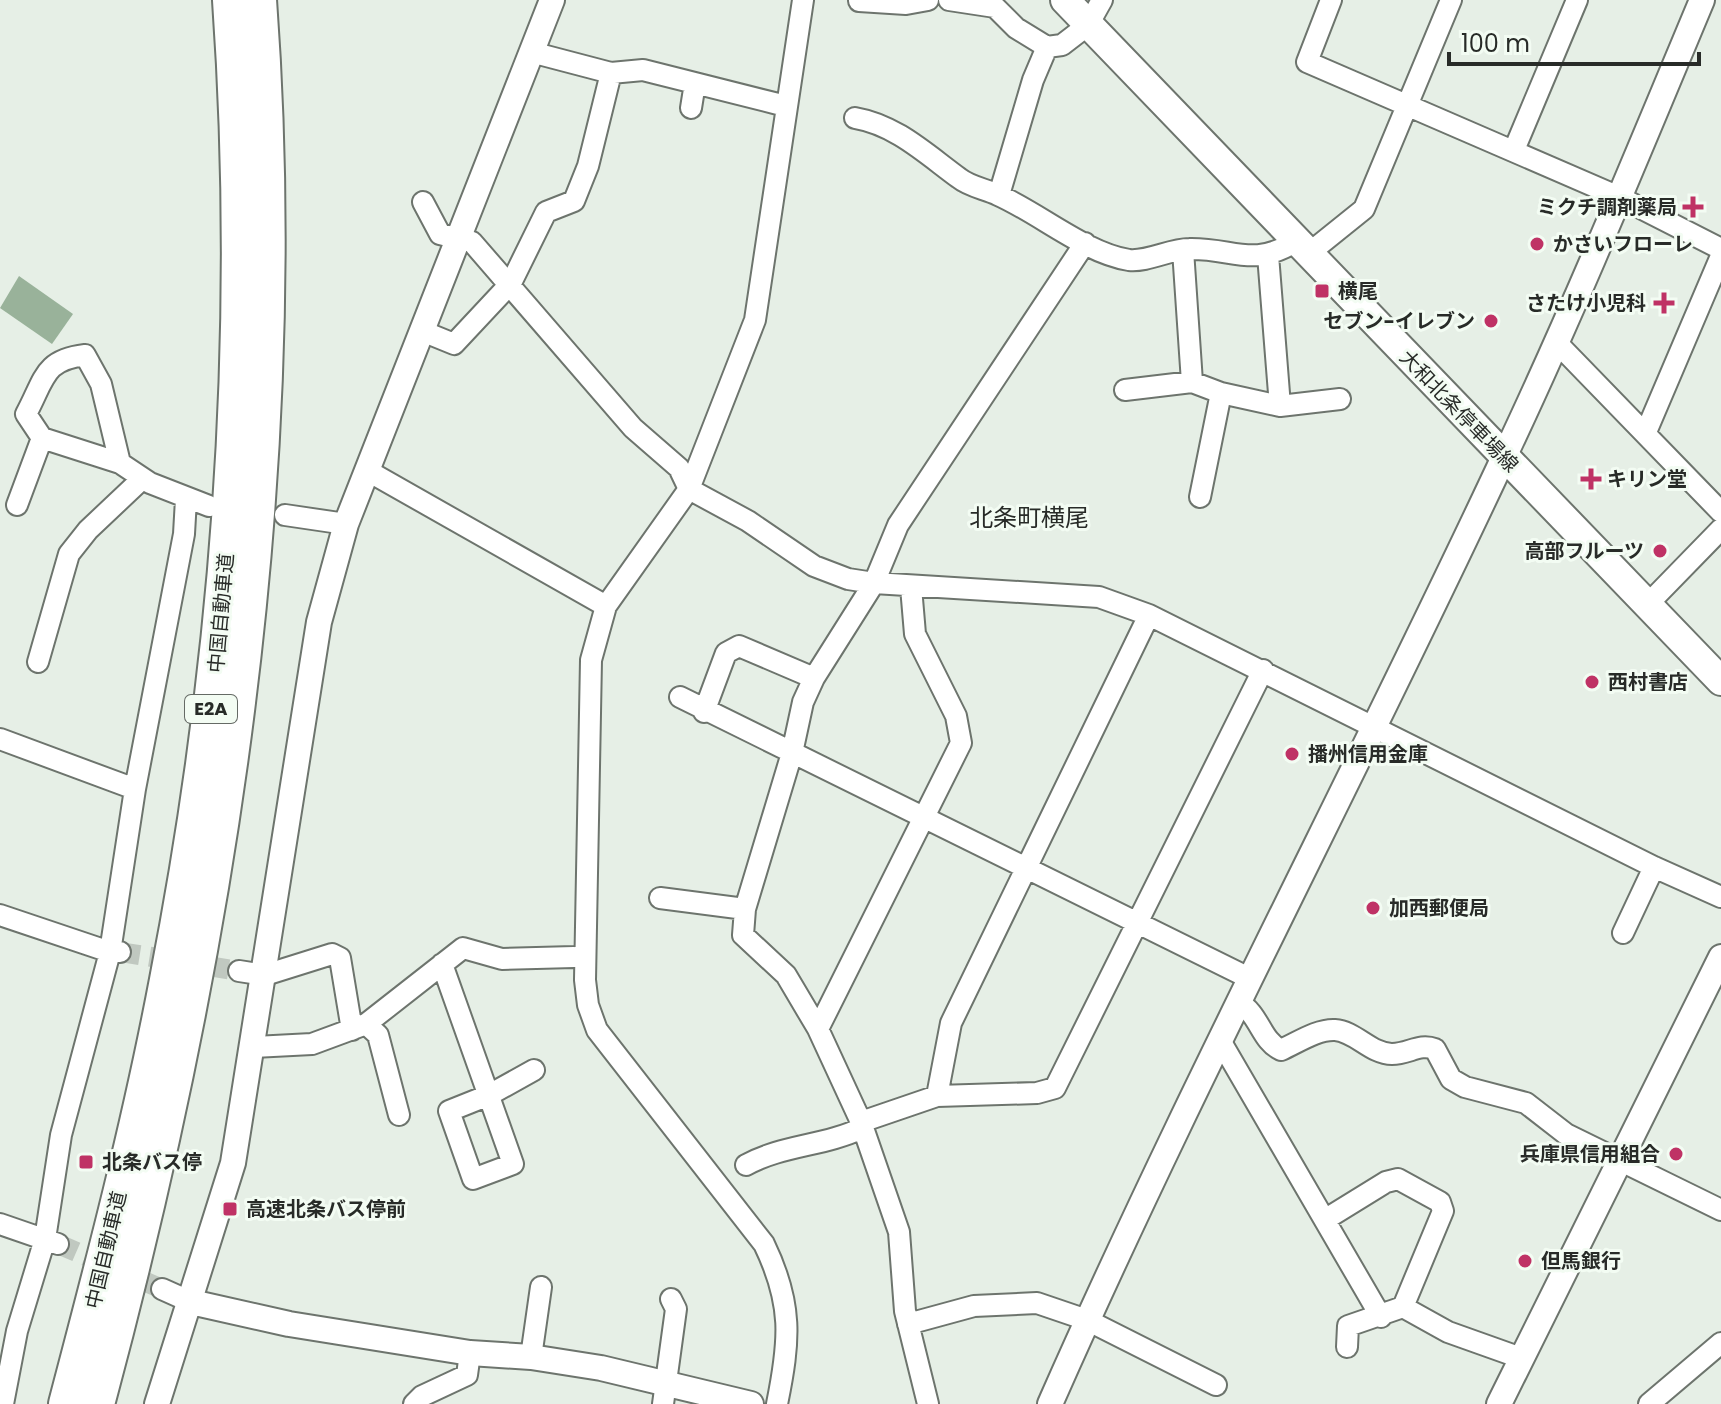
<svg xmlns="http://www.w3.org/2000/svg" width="1721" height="1404" font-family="Poppins,'Noto Sans JP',sans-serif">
<rect width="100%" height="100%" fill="#e6efe6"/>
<path fill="#99b29a" d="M 19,276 L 73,314 L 52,344 L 0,308 Z"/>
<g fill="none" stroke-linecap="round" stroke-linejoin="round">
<path stroke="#c0c8c0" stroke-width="20" stroke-dasharray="20 10" stroke-linecap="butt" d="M 120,952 L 239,971
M 58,1244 L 162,1289"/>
<defs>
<path id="minor" d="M 949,0 L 995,7 L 1016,28 L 1047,47 L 1062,45 L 1088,25 L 1102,0
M 1331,0 L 1307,62 L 1619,197 L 1721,249
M 859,1 L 906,4 L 928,0
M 531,52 L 611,73 L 643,70 L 778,104
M 691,108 L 695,83
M 855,118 C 896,125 926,154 959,178 C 970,187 986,189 998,195 C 1039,213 1085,253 1129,260 C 1148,262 1170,249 1189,249 C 1234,248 1251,268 1295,242
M 1514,150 L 1577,0
M 999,195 L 1033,80 L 1047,47
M 423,202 L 440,234 L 472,242 L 633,428 L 679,468 L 689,489 L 748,521 L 814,566 L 848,579 L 874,583 L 1099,597 L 1149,615 L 1654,867 L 1721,897
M 1183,250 L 1192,382 L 1221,393 L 1280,406 L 1268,255
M 1308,254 L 1364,209 L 1451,0
M 422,331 L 454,344 L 511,283 L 546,212 L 574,201 L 588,166 L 611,73
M 1557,343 L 1721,512
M 1125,390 L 1192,382
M 1280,406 L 1340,399
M 1646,432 L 1721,256
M 120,463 L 101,384 L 85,355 C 43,360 45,379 26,414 L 42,438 L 120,463 L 150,483 L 209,506
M 368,471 L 606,606
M 1200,497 L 1221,393
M 17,505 L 42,438
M 285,515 L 346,524
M 1647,605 L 1721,529
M 38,662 L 69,554 L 88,530 L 142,479
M 680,697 L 1249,978
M 704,712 L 726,653 L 739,646 L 814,678
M 0,739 L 135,789
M 660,898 L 745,909
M 0,915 L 110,952 L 120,952
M 1623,933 L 1654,867
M 442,964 L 513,1164 L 473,1179 L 449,1111 L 489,1095 L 534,1070
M 239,971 L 265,975 L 332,954 L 340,958 L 352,1030
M 1239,1003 C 1259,1013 1261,1041 1281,1050 C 1297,1043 1317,1029 1335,1030 C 1355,1031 1371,1054 1392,1054 C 1409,1054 1419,1043 1435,1049 L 1451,1079 L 1465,1087 L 1526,1103 L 1566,1134 L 1721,1210
M 366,1024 L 378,1035 L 399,1115
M 818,1029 L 961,743 L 956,716 L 915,634 L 911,587
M 1221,1042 L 1381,1317
M 253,1047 L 312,1044 L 366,1024 L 463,948 L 502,959 L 574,957
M 937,1096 L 951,1023 L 1149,615
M 861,1122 L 937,1096 L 1037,1093 L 1055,1088 L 1263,670
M 746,1165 C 782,1145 825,1146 862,1128
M 1326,1219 L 1386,1182 L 1398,1179 L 1440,1202 L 1443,1211 L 1403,1307 L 1348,1326 L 1347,1347
M 0,1224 L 58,1244
M 162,1289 L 191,1302
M 1403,1307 L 1448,1332 L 1521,1358
M 908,1324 L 974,1306 L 1037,1303 L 1087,1320 L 1216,1385
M 531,1357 L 541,1287
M 3,1404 L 17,1331 L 45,1239 L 61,1135 L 110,952 L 135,789 L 184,534 L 186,499
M 414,1404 L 422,1396 L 467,1375 L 470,1353
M 663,1404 L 676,1309 L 671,1299
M 777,1404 C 790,1340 793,1304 764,1244 L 597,1030 L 588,1005 L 585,980 L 591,660 L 606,606 L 689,489 L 755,320 L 803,0
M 928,1404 L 905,1311 L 899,1232 L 861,1122 L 818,1029 L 786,975 L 743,935 L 745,909 L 792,753 L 803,702 L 814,678 L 874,583 L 898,525 L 1085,243
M 1649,1404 L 1721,1343"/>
<path id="tertiary" d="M 191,1302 L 289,1324 L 470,1353 L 531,1357 L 601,1368 L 751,1404
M 157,1404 L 233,1163 L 319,622 L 346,524 L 552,0
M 1050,1404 C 1191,1084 1356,774 1504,457 C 1575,307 1638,153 1702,0
M 1499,1404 L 1721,957"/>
<path id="secondary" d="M 1065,0 L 1721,681"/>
<path id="motorway" d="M 67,1404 C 104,1264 141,1123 168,980 C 231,658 254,327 231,0
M 96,1404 C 219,947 293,474 258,0"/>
</defs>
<use href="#minor" stroke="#6d746d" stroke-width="24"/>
<use href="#tertiary" stroke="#6d746d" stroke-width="28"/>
<use href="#secondary" stroke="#6d746d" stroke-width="32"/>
<use href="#motorway" stroke="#6d746d" stroke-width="40"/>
<use href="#minor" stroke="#fff" stroke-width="20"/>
<use href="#tertiary" stroke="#fff" stroke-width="24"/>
<use href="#secondary" stroke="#fff" stroke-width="28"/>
<use href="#motorway" stroke="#fff" stroke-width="36"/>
</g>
<g fill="#bf3265" stroke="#f3fcf3" stroke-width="3">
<path d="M1689 195h8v8h8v8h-8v8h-8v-8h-8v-8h8z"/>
<circle cx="1537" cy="244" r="8"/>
<rect x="1314" y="283" width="16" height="16" rx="4"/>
<path d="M1660 291h8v8h8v8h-8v8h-8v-8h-8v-8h8z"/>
<circle cx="1491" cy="321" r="8"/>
<path d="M1587 467h8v8h8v8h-8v8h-8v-8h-8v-8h8z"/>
<circle cx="1660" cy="551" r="8"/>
<circle cx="1592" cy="682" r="8"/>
<circle cx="1292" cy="754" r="8"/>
<circle cx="1373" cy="908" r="8"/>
<circle cx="1676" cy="1154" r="8"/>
<rect x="78" y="1154" width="16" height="16" rx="4"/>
<rect x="222" y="1201" width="16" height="16" rx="4"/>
<circle cx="1525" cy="1261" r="8"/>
</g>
<g text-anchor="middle" stroke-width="6" stroke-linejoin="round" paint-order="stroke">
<rect fill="#f3fcf3" stroke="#656a65" stroke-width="2" x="185" y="695" width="52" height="28" rx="6"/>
<g font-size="18" font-weight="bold" fill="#282b28">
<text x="211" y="715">E2A</text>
</g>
<g font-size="20" font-weight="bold" fill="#282b28" stroke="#f3fcf3" text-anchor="start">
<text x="1677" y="214" text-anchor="end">ミクチ調剤薬局</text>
<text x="1553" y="251">かさいフローレ</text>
<text x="1338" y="298">横尾</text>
<text x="1646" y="310" text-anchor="end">さたけ小児科</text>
<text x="1475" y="328" text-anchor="end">セブン-イレブン</text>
<text x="1607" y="486">キリン堂</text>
<text x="1644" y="558" text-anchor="end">高部フルーツ</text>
<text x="1608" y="689">西村書店</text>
<text x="1308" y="761">播州信用金庫</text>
<text x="1389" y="915">加西郵便局</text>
<text x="1660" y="1161" text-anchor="end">兵庫県信用組合</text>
<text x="102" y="1169">北条バス停</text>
<text x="246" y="1216">高速北条バス停前</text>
<text x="1541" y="1268">但馬銀行</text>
</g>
<g font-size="20" fill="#282b28" stroke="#f3fcf3">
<text transform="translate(1459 411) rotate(46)" y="7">大和北条停車場線</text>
<text transform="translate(221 613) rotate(-85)" y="7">中国自動車道</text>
<text transform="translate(106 1250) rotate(-77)" y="7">中国自動車道</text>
</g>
<g font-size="24" fill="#282b28" stroke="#f3fcf3">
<text x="1029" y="526">北条町横尾</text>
</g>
</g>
<path d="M1449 52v12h250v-12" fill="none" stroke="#282b28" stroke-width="4"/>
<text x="1461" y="52" font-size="24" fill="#282b28" stroke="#f3fcf3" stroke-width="6" paint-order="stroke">100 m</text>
</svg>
